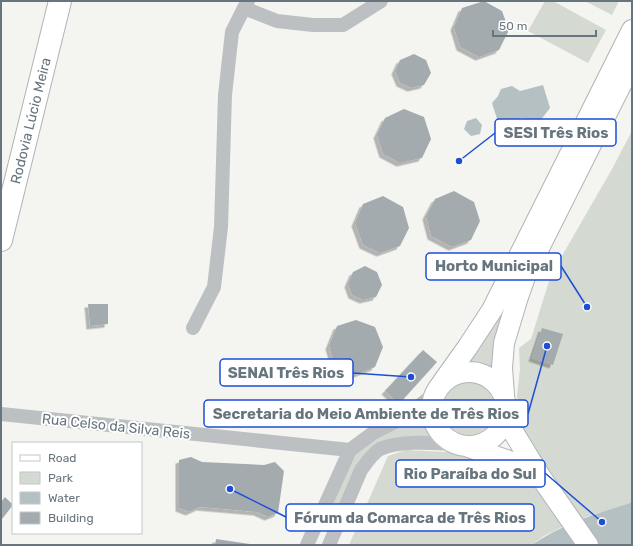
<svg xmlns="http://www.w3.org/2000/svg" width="633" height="546" font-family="Rubik,sans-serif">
<defs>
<filter id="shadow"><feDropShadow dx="-3.5" dy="3.5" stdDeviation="0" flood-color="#0004"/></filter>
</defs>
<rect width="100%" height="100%" fill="#f4f4f1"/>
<path fill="#d4d9d1" d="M 545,1 L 553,1 L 606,30 L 588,63 L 528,31 Z
M 585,1 L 619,1 L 612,15 Z
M 591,129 L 497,379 C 483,368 474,366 456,371 Z
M 632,131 L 632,501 L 630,503 L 580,519 L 526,442 L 517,396 L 520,369 L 519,348 L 531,339 L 551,275 L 612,169 Z
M436 410a32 32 0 1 1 64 0a32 32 0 1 1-64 0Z
M 428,402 L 430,426 L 439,440 L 383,446 L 336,526 L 321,521 L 355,455 L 367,443 Z
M 406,450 L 447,452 L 495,465 L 516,474 L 532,485 L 548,503 L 564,526 L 544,536 L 532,545 L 349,545 L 388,456 Z"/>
<path fill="#b5c0c3" d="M 543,85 L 550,108 L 540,121 L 531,123 L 521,118 L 499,125 L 492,103 L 498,96 L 501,89 L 512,86 L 520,91 Z
M 476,118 L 482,125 L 480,134 L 471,136 L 464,129 L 467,121 Z
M 632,501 L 632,545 L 532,545 C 562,524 595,514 630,503 Z"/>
<path fill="#a4abaf" filter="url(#shadow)" d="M 484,1 L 502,11 L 509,30 L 499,50 L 479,57 L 460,47 L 454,27 L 462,8 Z
M 414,54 L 426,60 L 431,73 L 424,85 L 411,88 L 400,83 L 395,71 L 400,60 Z
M 404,109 L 424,117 L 431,139 L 422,158 L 400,163 L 383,154 L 377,135 L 385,118 Z
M 454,191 L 474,202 L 480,221 L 471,240 L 452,247 L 431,236 L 426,216 L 435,199 Z
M 383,196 L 403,207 L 409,228 L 400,246 L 380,253 L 363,245 L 355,223 L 363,204 Z
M 365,266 L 377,272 L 382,285 L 376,297 L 363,300 L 352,295 L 348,284 L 353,272 Z
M 88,304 L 108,304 L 108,324 L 90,326 Z
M 356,320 L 375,327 L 383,347 L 375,367 L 355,375 L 335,366 L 329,346 L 337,326 Z
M 542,328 L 563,334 L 553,365 L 532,358 Z
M 423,350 L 437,362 L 399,404 L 385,391 Z
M 191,457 L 202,462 L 264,465 L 275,462 L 284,471 L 278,513 L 268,517 L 257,512 L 200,507 L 189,512 L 179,508 L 179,460 Z
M 5,497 L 13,505 L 2,519 L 1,518 L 1,502 Z
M 216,539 L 250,544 L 250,545 L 215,545 Z"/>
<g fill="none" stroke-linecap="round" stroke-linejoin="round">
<defs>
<path id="secondary" d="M432 409a37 37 0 1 1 74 0a37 37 0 1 1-74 0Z
M 442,383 L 467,348 L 492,310 L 632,30
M 504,395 L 502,368 L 504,343 L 517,300 L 526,274 L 632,63
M 507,407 L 512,430 L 540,476 L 588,545
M 466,446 L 512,462 L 540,476"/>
<g id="highway">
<path id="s1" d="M 1,240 L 60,1"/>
</g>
</defs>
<use href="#secondary" stroke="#afb4b7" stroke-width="22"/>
<use href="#highway" stroke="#b0b3b6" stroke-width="24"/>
<path stroke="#bcc0c2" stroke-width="14" d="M 248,1 L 244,8 L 277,21 L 313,25 L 343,25 L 381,1
M 193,328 L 214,287 L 221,227 L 225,95 L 232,32 L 244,8
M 1,414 L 350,450
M 307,545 L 350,450 L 373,433 L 405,417 L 434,394
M 329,545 L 361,470 C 366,463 373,453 380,449 C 400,440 433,443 454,444"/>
<use href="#secondary" stroke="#fff" stroke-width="20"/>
<use href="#highway" stroke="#fff" stroke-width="22"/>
</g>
<g text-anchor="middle" stroke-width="4" stroke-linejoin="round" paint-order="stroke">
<g font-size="14" fill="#67757e" stroke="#fff">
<text dy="5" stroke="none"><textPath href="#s1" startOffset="123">Rodovia Lúcio Meira</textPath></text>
<text transform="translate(116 426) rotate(6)" y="5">Rua Celso da Silva Reis</text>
</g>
</g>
<path fill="none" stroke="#1d4ed8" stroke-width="1.5" d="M459 161L495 133M587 307L561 266M411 377L353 373M547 346L528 414M602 522L545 473M230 489L286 517"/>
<g fill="#1d4ed8" stroke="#fff" stroke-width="1.5">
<circle cx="459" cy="161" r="4"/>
<circle cx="587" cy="307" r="4"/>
<circle cx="411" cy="377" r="4"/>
<circle cx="547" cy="346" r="4"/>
<circle cx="602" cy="522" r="4"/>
<circle cx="230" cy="489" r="4"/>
</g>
<g fill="#fff" stroke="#1d4ed8" stroke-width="1.5">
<rect x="495" y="119" width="121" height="27" rx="4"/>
<rect x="426" y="253" width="135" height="27" rx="4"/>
<rect x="220" y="359" width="133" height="27" rx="4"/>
<rect x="204" y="400" width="324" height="27" rx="4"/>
<rect x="396" y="460" width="149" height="27" rx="4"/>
<rect x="286" y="504" width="248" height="27" rx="4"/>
</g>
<g font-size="15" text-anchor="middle" font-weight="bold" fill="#67757e">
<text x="556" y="138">SESI Três Rios</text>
<text x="494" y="271">Horto Municipal</text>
<text x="286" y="378">SENAI Três Rios</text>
<text x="366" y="419">Secretaria do Meio Ambiente de Três Rios</text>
<text x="470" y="479">Rio Paraíba do Sul</text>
<text x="410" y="523">Fórum da Comarca de Três Rios</text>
</g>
<rect width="633" height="546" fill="none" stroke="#67757e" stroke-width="4"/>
<rect x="12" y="442" width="130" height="92" fill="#ffffff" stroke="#c2c8cb"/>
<rect x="20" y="455" width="20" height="6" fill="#ffffff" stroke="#c2c8cb"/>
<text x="48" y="462" font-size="12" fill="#67757e">Road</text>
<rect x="20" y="472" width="20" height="12" fill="#d4d9d1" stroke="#c2c8cb"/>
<text x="48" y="482" font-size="12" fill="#67757e">Park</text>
<rect x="20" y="492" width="20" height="12" fill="#b5c0c3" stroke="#c2c8cb"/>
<text x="48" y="502" font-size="12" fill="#67757e">Water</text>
<rect x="20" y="512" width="20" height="12" fill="#a4abaf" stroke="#c2c8cb"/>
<text x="48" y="522" font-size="12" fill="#67757e">Building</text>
<path d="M493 30v6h103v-6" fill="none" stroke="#67757e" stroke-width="2"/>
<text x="499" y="30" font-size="12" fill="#67757e" stroke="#ffffff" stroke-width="3" paint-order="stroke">50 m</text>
</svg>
